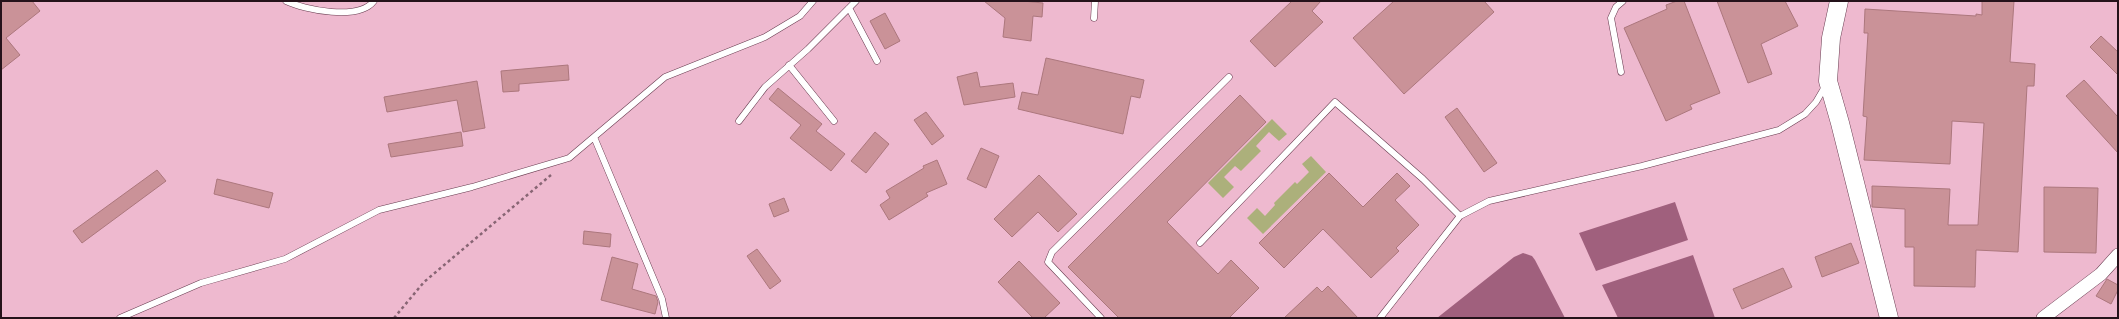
<svg xmlns="http://www.w3.org/2000/svg" width="2119" height="319" font-family="'Crimson Pro',serif">
<rect width="100%" height="100%" fill="#eeb9cf"/>
<path fill="#acb07b" d="M 1272,119 L 1287,134 L 1279,141 L 1269,132 L 1256,146 L 1261,151 L 1241,171 L 1235,166 L 1224,177 L 1234,187 L 1223,198 L 1208,183 Z
M 1311,156 L 1326,172 L 1263,234 L 1247,218 L 1257,208 L 1265,216 L 1275,205 L 1274,203 L 1295,182 L 1297,184 L 1309,172 L 1302,164 Z"/>
<path fill="#a0607d" d="M 1675,202 L 1688,240 L 1596,271 L 1579,233 Z
M 1523,253 L 1532,256 L 1535,260 L 1565,318 L 1437,318 L 1514,257 Z
M 1693,255 L 1715,318 L 1618,318 L 1602,285 Z"/>
<path fill="#ca9298" stroke="#ac777d" d="M 1,1 L 32,1 L 40,11 L 6,38 L 20,55 L 1,70 Z
M 984,1 L 1023,1 L 1043,3 L 1042,17 L 1033,16 L 1031,41 L 1003,37 L 1005,18 Z
M 1292,1 L 1321,1 L 1312,11 L 1323,22 L 1275,67 L 1250,41 Z
M 1394,1 L 1484,1 L 1494,12 L 1404,94 L 1353,38 Z
M 1677,1 L 1684,1 L 1720,93 L 1690,105 L 1692,109 L 1666,121 L 1624,28 L 1667,9 L 1666,5 Z
M 1717,1 L 1785,1 L 1798,26 L 1761,44 L 1772,74 L 1748,83 Z
M 1982,1 L 2014,1 L 2010,62 L 2035,64 L 2034,86 L 2027,86 L 2018,252 L 1976,250 L 1975,287 L 1914,286 L 1914,247 L 1905,247 L 1905,209 L 1872,207 L 1872,186 L 1950,189 L 1948,225 L 1978,225 L 1984,123 L 1952,121 L 1950,164 L 1864,160 L 1867,117 L 1863,116 L 1868,33 L 1864,33 L 1865,9 L 1976,16 L 1976,14 L 1982,15 Z
M 885,13 L 900,41 L 885,49 L 870,21 Z
M 2101,36 L 2118,52 L 2118,75 L 2090,47 Z
M 1046,58 L 1144,80 L 1140,98 L 1131,96 L 1123,134 L 1018,109 L 1022,92 L 1038,95 Z
M 568,65 L 569,80 L 519,84 L 519,91 L 503,92 L 501,71 Z
M 977,72 L 980,87 L 1013,83 L 1015,97 L 964,105 L 957,77 Z
M 2084,80 L 2118,117 L 2118,153 L 2066,96 Z
M 477,81 L 485,128 L 463,132 L 457,100 L 387,112 L 384,97 Z
M 778,88 L 822,124 L 816,131 L 845,154 L 831,171 L 790,138 L 801,125 L 769,99 Z
M 1240,95 L 1266,122 L 1167,222 L 1218,274 L 1231,260 L 1259,288 L 1229,318 L 1119,318 L 1068,267 Z
M 1457,108 L 1497,163 L 1484,172 L 1445,117 Z
M 926,112 L 944,136 L 932,145 L 914,120 Z
M 461,132 L 463,146 L 391,157 L 388,144 Z
M 875,132 L 889,144 L 866,173 L 851,161 Z
M 981,148 L 999,156 L 986,188 L 967,179 Z
M 937,160 L 947,184 L 926,193 L 928,196 L 889,220 L 880,205 L 890,198 L 886,191 L 924,168 L 923,166 Z
M 157,170 L 166,181 L 82,243 L 73,231 Z
M 1329,173 L 1363,207 L 1397,173 L 1410,186 L 1395,200 L 1419,225 L 1396,248 L 1399,251 L 1371,278 L 1323,229 L 1284,268 L 1259,243 Z
M 1039,175 L 1077,214 L 1058,232 L 1038,212 L 1012,237 L 994,219 Z
M 217,179 L 273,193 L 269,208 L 214,194 Z
M 2044,187 L 2098,188 L 2096,253 L 2044,252 Z
M 784,198 L 789,211 L 774,217 L 769,204 Z
M 584,231 L 611,234 L 610,247 L 583,244 Z
M 1851,243 L 1859,263 L 1822,277 L 1815,257 Z
M 757,249 L 781,281 L 770,289 L 747,256 Z
M 612,257 L 638,264 L 632,289 L 656,296 L 658,302 L 655,314 L 601,300 Z
M 1019,261 L 1060,303 L 1044,318 L 1033,318 L 998,282 Z
M 1783,268 L 1792,287 L 1742,309 L 1733,289 Z
M 2107,279 L 2118,285 L 2118,290 L 2111,304 L 2096,296 Z
M 1328,286 L 1358,318 L 1284,318 L 1317,287 L 1322,292 Z"/>
<g fill="none" stroke-linecap="round" stroke-linejoin="round">
<defs>
<path id="lane" d="M 286,1 C 305,10 359,21 374,1
M 849,8 L 877,61
M 1094,18 L 1095,1
M 789,65 L 834,121
M 1621,72 L 1611,18 L 1616,7 L 1623,1
M 739,121 L 765,87 L 808,49 L 856,1
M 594,137 L 662,299 L 666,318
M 1200,243 L 1335,102 L 1423,179 L 1460,216 L 1489,201 L 1642,166 L 1779,130 L 1805,114 L 1816,102 L 1826,85
M 120,318 L 201,283 L 285,259 L 379,210 L 472,187 L 569,158 L 665,77 L 765,37 L 800,16 L 813,1
M 1101,318 L 1048,262 L 1052,252 L 1229,77
M 1380,318 L 1460,216"/>
<path id="street" d="M 2043,318 L 2101,274 L 2118,255"/>
<path id="secondary" d="M 1839,1 L 1831,38 L 1828,81 L 1840,123 L 1889,318"/>
</defs>
<use href="#lane" stroke="#683c50" stroke-width="7"/>
<use href="#street" stroke="#683c50" stroke-width="14"/>
<use href="#secondary" stroke="#683c50" stroke-width="19"/>
<path stroke="#886574" stroke-width="2.5" stroke-dasharray="3 3" stroke-linecap="butt" d="M 394,318 L 424,282 L 551,175"/>
<use href="#lane" stroke="#fff" stroke-width="6"/>
<use href="#street" stroke="#fff" stroke-width="13"/>
<use href="#secondary" stroke="#fff" stroke-width="18"/>
</g>
<rect width="2119" height="319" fill="none" stroke="#24121a" stroke-width="4"/>
</svg>
